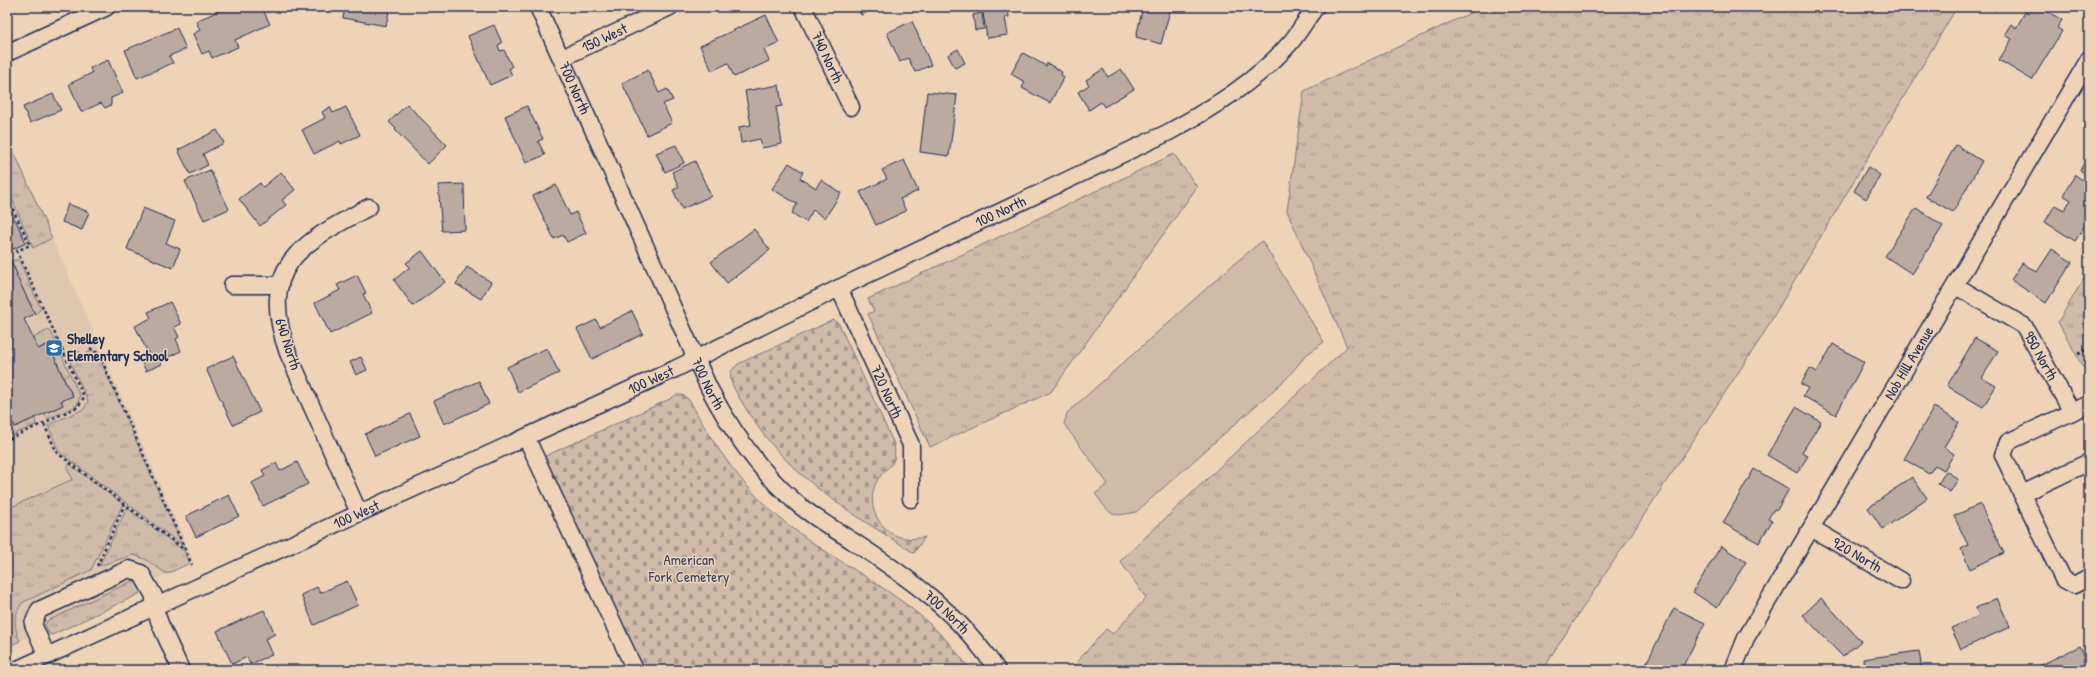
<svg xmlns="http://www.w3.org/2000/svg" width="2096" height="677" font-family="'Patrick Hand',sans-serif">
<defs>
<pattern id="grass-tufts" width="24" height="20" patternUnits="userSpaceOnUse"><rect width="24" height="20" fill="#d0bba9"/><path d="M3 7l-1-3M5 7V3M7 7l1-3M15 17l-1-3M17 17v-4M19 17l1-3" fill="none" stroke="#a8988d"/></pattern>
<pattern id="cemetery-stones" width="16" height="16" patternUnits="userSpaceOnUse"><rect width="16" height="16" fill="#d0bba9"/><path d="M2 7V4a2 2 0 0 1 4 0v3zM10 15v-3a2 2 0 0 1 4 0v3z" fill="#a8988d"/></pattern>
</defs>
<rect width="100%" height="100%" fill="#efd3b6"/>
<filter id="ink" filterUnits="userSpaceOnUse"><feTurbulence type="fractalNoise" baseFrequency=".025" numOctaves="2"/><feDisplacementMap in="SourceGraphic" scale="8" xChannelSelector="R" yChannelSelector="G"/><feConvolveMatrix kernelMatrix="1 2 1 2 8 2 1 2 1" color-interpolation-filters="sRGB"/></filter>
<g filter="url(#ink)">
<path fill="#dfc7af" d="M 7,135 L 194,562 L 7,647 Z"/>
<path fill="url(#grass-tufts)" stroke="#767584" d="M 1483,7 L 1957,7 L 1759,341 L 1553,653 L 1544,670 L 1070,670 L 1106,629 L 1113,634 L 1146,598 L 1120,561 L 1347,347 L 1287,211 L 1304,91 Z
M 7,136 L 52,238 L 33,248 L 7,187 Z
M 1174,154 L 1197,187 L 1051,392 L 930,447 L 868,314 L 874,311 L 868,299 Z
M 15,260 L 19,260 L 41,309 L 35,314 L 16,275 L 17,274 L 11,261 Z
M 2089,270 L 2089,378 L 2058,322 Z
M 48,330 L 51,332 L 80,396 L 77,406 L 47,419 L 44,414 L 63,405 L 61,401 L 73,395 L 66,384 L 49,344 L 38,349 L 33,338 Z
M 91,350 L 98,354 L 182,545 L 59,452 L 48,425 L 84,409 L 88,401 L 68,357 L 79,351 L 81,355 L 90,352 Z
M 35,418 L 36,425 L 7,437 L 7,426 L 13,423 L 15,427 Z
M 69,464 L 123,504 L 91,570 L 22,603 C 13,616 14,627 20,641 L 7,647 L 7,509 L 73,479 L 67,469 Z
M 127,508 L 184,551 L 190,563 L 167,574 L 145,559 L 133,555 L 99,566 Z
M 132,581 L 138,581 L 142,588 L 139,594 L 52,635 L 49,634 L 45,625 L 47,621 Z"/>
<path fill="url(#cemetery-stones)" stroke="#767584" d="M 833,320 L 839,324 L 894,444 C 895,449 895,453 894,459 C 892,466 885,470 881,475 C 868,491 870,514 885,528 C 896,539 910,540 925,537 L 914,553 C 846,509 786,477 743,404 C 738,395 728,382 731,371 L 738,364 Z
M 676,395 L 683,395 L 690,401 C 715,448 745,491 787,524 C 851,574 922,599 970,670 L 626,670 L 530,463 L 670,399 Z"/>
<path fill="#d0bba9" stroke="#767584" d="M 1262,241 L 1324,342 L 1306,355 L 1287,378 L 1136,512 C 1108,518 1112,515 1095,494 L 1108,484 L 1064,424 L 1067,413 L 1235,263 Z"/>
<path fill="#bbaaa0" stroke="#1b2f5e" d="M 228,7 L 266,7 L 267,11 L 264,12 L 270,24 L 235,40 L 238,47 L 212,58 L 209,51 L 202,54 L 193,34 L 200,30 L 196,21 Z
M 345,7 L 390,7 L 386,26 L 343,18 Z
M 857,7 L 878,7 L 861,15 Z
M 982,7 L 1008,7 L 1009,17 L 1005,17 L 1008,35 L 987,38 Z
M 1143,7 L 1171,7 L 1161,44 L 1136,37 Z
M 1989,7 L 1998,7 L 1996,11 Z
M 2028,7 L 2040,7 L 2062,20 L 2057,28 L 2062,31 L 2032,80 L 1999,60 L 2012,39 L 2004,35 L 2011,24 L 2016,28 Z
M 982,13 L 984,29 L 975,30 L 973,15 Z
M 766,15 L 779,43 L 764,50 L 769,61 L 734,77 L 728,63 L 712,71 L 700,46 Z
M 912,21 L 931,65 L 915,72 L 908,58 L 900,62 L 887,33 Z
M 494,25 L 502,43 L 498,45 L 500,51 L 504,50 L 512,67 L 509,69 L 512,75 L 490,85 L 468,36 Z
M 177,28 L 186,49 L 169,56 L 173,63 L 137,78 L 125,50 Z
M 958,49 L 965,63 L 955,68 L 948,55 Z
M 1023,53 L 1046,66 L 1047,63 L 1062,72 L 1061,75 L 1064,77 L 1050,103 L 1022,88 L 1025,82 L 1011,74 Z
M 108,60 L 123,93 L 111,98 L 111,105 L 105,108 L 101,103 L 81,112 L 69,84 L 92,73 L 90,68 Z
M 1103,69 L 1108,77 L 1121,69 L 1134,89 L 1104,107 L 1101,102 L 1089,110 L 1078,92 L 1089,85 L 1086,80 Z
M 648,70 L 659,93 L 667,89 L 673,100 L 663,104 L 672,123 L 647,135 L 622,83 Z
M 779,85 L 782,106 L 776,107 L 782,144 L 762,148 L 760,139 L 741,143 L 739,127 L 751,125 L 745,91 Z
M 927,92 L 957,95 L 949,156 L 920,152 Z
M 53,94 L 61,110 L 30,123 L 23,107 Z
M 407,104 L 447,145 L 428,164 L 395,130 L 396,129 L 389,122 Z
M 527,106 L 543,139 L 538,141 L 545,155 L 526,163 L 505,116 Z
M 330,107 L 333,113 L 346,107 L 360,135 L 341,144 L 340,141 L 314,154 L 302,130 L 325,118 L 322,112 Z
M 217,130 L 224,143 L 203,154 L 208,165 L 190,174 L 178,150 Z
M 676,145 L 684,163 L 665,172 L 656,153 Z
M 1956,145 L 1982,161 L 1953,212 L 1926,197 Z
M 2089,154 L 2089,176 L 2080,170 Z
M 904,160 L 918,191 L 900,199 L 906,211 L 876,225 L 860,192 L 887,179 L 882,170 Z
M 695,161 L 711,196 L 682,209 L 673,190 L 679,187 L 672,172 Z
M 789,163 L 803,172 L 800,178 L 816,188 L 821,180 L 841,193 L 825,218 L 813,210 L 806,222 L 792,213 L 797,204 L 772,189 Z
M 1868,167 L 1880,175 L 1866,199 L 1854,191 Z
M 210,170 L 229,209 L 204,220 L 185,181 Z
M 281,172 L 295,190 L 282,200 L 286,205 L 260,226 L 239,199 L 260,183 L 263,187 Z
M 2075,175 L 2089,184 L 2089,219 L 2075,241 L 2045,222 L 2055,205 L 2064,210 L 2071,200 L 2063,195 Z
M 464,184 L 465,230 L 442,231 L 438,185 Z
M 556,185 L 570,215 L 576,212 L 586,233 L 567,242 L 563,235 L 554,239 L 533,196 Z
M 68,204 L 89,212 L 82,230 L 62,222 Z
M 143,208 L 175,221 L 166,243 L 180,249 L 173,268 L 127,249 Z
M 1916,208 L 1943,226 L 1912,274 L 1885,256 Z
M 12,212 L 26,243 L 7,252 L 7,214 Z
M 754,229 L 770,250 L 727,283 L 711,262 Z
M 2052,249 L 2072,262 L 2046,303 L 2011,280 L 2022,263 L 2037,272 Z
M 422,251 L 445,282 L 413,306 L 394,280 L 410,267 L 406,263 Z
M 11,261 L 17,274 L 16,275 L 35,314 L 24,319 L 38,349 L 49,344 L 66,384 L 73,396 L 61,401 L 63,405 L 15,427 L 13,423 L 7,426 L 7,263 Z
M 467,267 L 491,282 L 481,299 L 456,284 Z
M 357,275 L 366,293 L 363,294 L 372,313 L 330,334 L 315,303 L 340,290 L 337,285 Z
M 170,302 L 181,324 L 174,327 L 179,337 L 176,339 L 181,351 L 160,361 L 162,364 L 146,371 L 139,357 L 148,353 L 135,326 L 151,318 L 148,312 Z
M 632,311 L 643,334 L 592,359 L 577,329 L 596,320 L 600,327 Z
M 1975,338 L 1998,351 L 1982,378 L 1996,386 L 1983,407 L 1947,386 Z
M 1833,344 L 1864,362 L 1836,415 L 1803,396 L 1808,388 L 1801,384 L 1810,368 L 1817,372 Z
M 547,348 L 559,373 L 518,392 L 507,367 Z
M 233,356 L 260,412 L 233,425 L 206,369 Z
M 361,357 L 367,370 L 356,375 L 350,362 Z
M 479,381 L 489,404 L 444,424 L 434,401 Z
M 1796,407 L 1821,422 L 1802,452 L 1808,456 L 1797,473 L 1767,455 Z
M 1934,407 L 1959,422 L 1944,447 L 1954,454 L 1944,470 L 1935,465 L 1929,474 L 1904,459 Z
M 410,414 L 420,436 L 375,456 L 365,434 Z
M 297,462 L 308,484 L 263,506 L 252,483 L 265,476 L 262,470 L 276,463 L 280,471 Z
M 1754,469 L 1789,489 L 1777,510 L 1774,509 L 1768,519 L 1772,521 L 1759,543 L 1723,523 Z
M 1946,471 L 1958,479 L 1950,492 L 1938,484 Z
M 1912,477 L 1927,498 L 1883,529 L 1868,508 Z
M 229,495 L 239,516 L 196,537 L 186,516 Z
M 1980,504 L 2004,553 L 1970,569 L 1961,549 L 1968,545 L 1954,516 Z
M 1721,546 L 1746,562 L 1717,608 L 1693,592 Z
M 347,581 L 358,605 L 314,625 L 301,595 L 317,587 L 320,593 Z
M 1821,598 L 1861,641 L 1843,657 L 1803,615 Z
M 1997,598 L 2010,627 L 1961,649 L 1951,628 L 1979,616 L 1976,608 Z
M 1674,608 L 1705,623 L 1681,670 L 1658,670 L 1646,664 Z
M 264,610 L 275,634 L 265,639 L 272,655 L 250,664 L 247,657 L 232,664 L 217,631 Z
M 2080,646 L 2089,665 L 2089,670 L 2031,670 Z
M 1919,651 L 1922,670 L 1864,670 L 1863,659 Z
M 1778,667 L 1814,669 L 1814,670 L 1778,670 Z"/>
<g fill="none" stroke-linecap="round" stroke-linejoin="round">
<defs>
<g id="minor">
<path id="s1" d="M 538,7 L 709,388 C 731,430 756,467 792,499 C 810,516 833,528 854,542 C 909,578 960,614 997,670"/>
<path id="s2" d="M 803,7 L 851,107"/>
<path d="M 7,53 L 107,7"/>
<path id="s3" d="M 562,58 L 670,7"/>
<path d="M 232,285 L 280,285"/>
<path id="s4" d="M 1956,286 L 2024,326 L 2072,412"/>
<path id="s5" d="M 839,288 L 911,445 L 911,499"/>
<path d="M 2089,404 L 2008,442 L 2003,455 L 2063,579 L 2074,585 L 2089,577"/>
<path d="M 526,437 L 635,670"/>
<path d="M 2022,494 L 2089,462"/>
<path d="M 359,513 L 288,353 C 257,266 300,244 369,207"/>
<path id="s6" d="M 1813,529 L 1901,581"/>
<path d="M 47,656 L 33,624 L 39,610 L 129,569 L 141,573 L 154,596 L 154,607 L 161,626 L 181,670"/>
<path id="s7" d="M 16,670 L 675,369 L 839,288 L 1169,132 C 1214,107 1257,81 1291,42 C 1300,31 1307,18 1316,7"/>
<path id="s8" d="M 1733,670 L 1746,638 L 2089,59"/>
</g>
</defs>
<use href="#minor" stroke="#1b2f5e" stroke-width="19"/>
<path stroke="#1b2f5e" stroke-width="2.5" stroke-dasharray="3 3" stroke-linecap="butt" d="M 7,212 L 13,209 L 30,245 L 17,251 L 84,397 L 78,407 L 7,440
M 90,348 L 99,354 L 192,565
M 2078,354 L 2089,349
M 44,424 L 57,453 L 185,550
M 97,566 L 125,504"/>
<use href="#minor" stroke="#efd3b6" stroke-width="16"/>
</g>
</g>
<defs>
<symbol id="school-square" viewBox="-11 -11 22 22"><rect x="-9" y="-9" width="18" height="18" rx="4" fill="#1f6fb2" stroke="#efd3b6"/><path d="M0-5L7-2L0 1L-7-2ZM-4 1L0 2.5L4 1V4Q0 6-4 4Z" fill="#fff"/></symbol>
</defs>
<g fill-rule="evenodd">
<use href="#school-square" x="44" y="338" width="20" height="20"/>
</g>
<g text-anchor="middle" stroke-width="3" stroke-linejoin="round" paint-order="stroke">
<g font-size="15" fill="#1b2f5e" stroke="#efd3b6">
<text dy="5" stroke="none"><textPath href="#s3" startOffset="47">150 West</textPath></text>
<text dy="5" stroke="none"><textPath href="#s2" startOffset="56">740 North</textPath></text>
<text dy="5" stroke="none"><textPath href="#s1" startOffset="89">700 North</textPath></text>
<text dy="5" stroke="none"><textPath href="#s7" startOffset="1086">100 North</textPath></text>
<text transform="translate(288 344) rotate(72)" y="5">640 North</text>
<text dy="5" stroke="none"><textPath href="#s4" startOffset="113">950 North</textPath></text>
<text dy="5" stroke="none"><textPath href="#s8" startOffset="354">Nob Hill Avenue</textPath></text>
<text dy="5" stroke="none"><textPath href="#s7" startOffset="698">100 West</textPath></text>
<text dy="5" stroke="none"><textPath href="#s1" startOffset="413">700 North</textPath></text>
<text dy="5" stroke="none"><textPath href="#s5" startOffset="114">720 North</textPath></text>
<text dy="5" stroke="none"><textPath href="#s7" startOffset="374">100 West</textPath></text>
<text dy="5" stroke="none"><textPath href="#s6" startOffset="51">920 North</textPath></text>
<text dy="5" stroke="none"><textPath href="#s1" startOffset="749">700 North</textPath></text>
</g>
<g font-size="15" font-weight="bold" fill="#1b2f5e" stroke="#efd3b6" text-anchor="start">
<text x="67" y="344">Shelley<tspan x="67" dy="17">Elementary School</tspan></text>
</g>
<g font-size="15" fill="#364469" stroke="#efd3b6">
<text x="689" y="565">American<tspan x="689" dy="17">Fork Cemetery</tspan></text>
</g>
</g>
<rect width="2096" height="677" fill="none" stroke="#efd3b6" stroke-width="24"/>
<rect x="12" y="12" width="2072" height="653" fill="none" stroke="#1b2f5e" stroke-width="1.5" filter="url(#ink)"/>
</svg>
